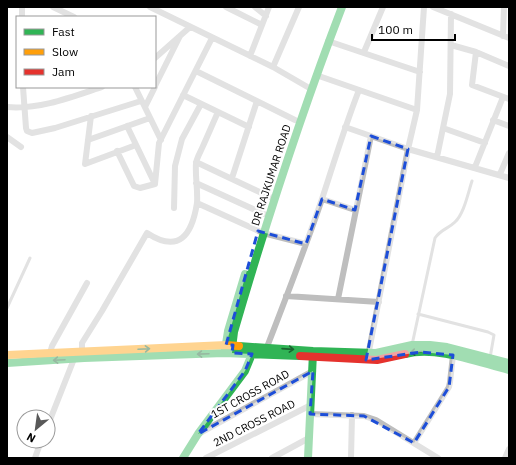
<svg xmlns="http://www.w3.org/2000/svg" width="516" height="465" font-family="'IBM Plex Sans',sans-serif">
<rect width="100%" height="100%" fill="#fff"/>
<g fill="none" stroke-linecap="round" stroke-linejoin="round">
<path stroke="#bebebe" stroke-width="3" d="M 7,308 L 30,258
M 418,314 L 488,332 L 494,335 L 490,358
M 412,345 L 435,238 C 441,229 448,229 455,222 C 464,214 468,193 472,181"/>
<path stroke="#bebebe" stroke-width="6" d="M 53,7 L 74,17
M 150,7 L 273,67 L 311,89
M 226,7 L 262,25
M 255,7 L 266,16
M 433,7 L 509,38
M 22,17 L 22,7
M 503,36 L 504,7
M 328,41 L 420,72
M 451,45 L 476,52 L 509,66
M 364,52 L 383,7
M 476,52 L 472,85 L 509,99
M 250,56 L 269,7
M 155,58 L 190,27
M 273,67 L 299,7
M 196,71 L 295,120
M 316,75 L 417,110
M 155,86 L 180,36
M 23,87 L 26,128 L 27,131 L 32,133 L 55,128 L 141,101
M 135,87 L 161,140
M 183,95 L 249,127
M 7,107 C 39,110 72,97 102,87
M 145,107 L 155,87
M 91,116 L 85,164 L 136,145
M 493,120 L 509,126
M 127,126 L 154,182
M 345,127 L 408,149 L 509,178
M 443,128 L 485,143
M 7,137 L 21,147
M 88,140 L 150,118
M 117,151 L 134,186 L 140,188 L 155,184
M 437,157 L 450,94 L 451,14
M 196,162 L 270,197
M 475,167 L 503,97
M 500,174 L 509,153
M 232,178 L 257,101
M 196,183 L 264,214
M 155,184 L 159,143 L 212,38
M 322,199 L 355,210
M 197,203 L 263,233 L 306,244
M 174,208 L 175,166 L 182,139 L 201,104
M 286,296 L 379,302
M 338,299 L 371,136
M 267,347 C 286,298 305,249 322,199 C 334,162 345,126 359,90
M 82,352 L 82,343 L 102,311 L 147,233 C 179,254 192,235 197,203 C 198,190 195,176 196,163 C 197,157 201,151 203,146 C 208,135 213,123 218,112
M 50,353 L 52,346 L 87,283
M 368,356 L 408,149 L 417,110 L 424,7
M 310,414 L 364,416 L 376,420 L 438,458
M 48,425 L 74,359
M 200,433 L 313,371
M 414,443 L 449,387 L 450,382 L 453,355
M 35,458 L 41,441
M 206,458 L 311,405
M 272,458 L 309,438
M 351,458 L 352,415
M 505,458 L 509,449"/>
<path stroke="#30b455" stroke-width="8" d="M 239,346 L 313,351 L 376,353 L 412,345 L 430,345 L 447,347 L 509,363
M 232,348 L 234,332 C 266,222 301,114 342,7
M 225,350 L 228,331 L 245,274
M 405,354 C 437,346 477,362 509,370
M 7,363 L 84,358 L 224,353 L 300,356
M 183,458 L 198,434 L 245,371 L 252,354
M 308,458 L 313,353"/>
<path stroke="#ff9f0a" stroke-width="8" d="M 7,355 L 226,345 L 239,346"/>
<path stroke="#e5322d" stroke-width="8" d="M 300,356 L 377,360 L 405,354"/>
</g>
<defs><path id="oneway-shaft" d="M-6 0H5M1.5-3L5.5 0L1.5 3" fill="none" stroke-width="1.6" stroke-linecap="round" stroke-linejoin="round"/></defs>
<g stroke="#1a632f">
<use href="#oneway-shaft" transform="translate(144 349) rotate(-3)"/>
<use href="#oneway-shaft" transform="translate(288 349) rotate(4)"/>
<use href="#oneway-shaft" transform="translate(416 352) rotate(175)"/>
<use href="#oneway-shaft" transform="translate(203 354) rotate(178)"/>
<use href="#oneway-shaft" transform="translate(59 360) rotate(177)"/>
</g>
<path d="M0 0H516V465H0ZM 371,136 L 408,149 L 366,360 L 421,352 L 453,355 L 449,387 L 414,443 L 364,416 L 310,414 L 313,371 L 198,434 L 245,371 L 252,354 L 232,353 L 233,345 L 226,345 L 258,231 L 306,244 L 322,199 L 355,210 Z" fill="#fff" fill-opacity=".55" fill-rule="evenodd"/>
<path fill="none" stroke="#1d4ed8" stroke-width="3" stroke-dasharray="8 5" stroke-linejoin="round" d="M 371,136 L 408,149 L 366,360 L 421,352 L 453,355 L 449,387 L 414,443 L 364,416 L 310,414 L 313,371 L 198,434 L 245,371 L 252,354 L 232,353 L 233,345 L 226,345 L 258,231 L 306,244 L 322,199 L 355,210 Z"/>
<g text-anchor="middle" stroke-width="4" stroke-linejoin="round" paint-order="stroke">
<g font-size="11" fill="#000" stroke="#fff">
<text transform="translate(271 175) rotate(-72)" y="4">DR RAJKUMAR ROAD</text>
<text transform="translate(250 394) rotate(-29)" y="4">1ST CROSS ROAD</text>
<text transform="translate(254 423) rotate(-27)" y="4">2ND CROSS ROAD</text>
</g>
</g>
<rect width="516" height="465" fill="none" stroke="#000000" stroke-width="16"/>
<rect x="16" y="16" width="140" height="72" fill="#ffffff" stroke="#999999"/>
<rect x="24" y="29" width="20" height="6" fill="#30b455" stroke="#999999"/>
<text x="52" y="36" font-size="12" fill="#000000">Fast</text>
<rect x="24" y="49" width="20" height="6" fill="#ff9f0a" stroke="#999999"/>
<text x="52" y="56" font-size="12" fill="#000000">Slow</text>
<rect x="24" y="69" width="20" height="6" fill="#e5322d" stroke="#999999"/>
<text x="52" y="76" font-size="12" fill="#000000">Jam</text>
<g transform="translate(36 429) rotate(209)"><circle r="19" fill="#ffffff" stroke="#999999"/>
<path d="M0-3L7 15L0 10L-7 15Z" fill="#595959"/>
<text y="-6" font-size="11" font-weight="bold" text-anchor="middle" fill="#000000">N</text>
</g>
<path d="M372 34v6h83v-6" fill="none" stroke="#000000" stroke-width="2"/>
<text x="378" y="34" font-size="12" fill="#000000" stroke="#ffffff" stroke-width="3" paint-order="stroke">100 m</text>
</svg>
